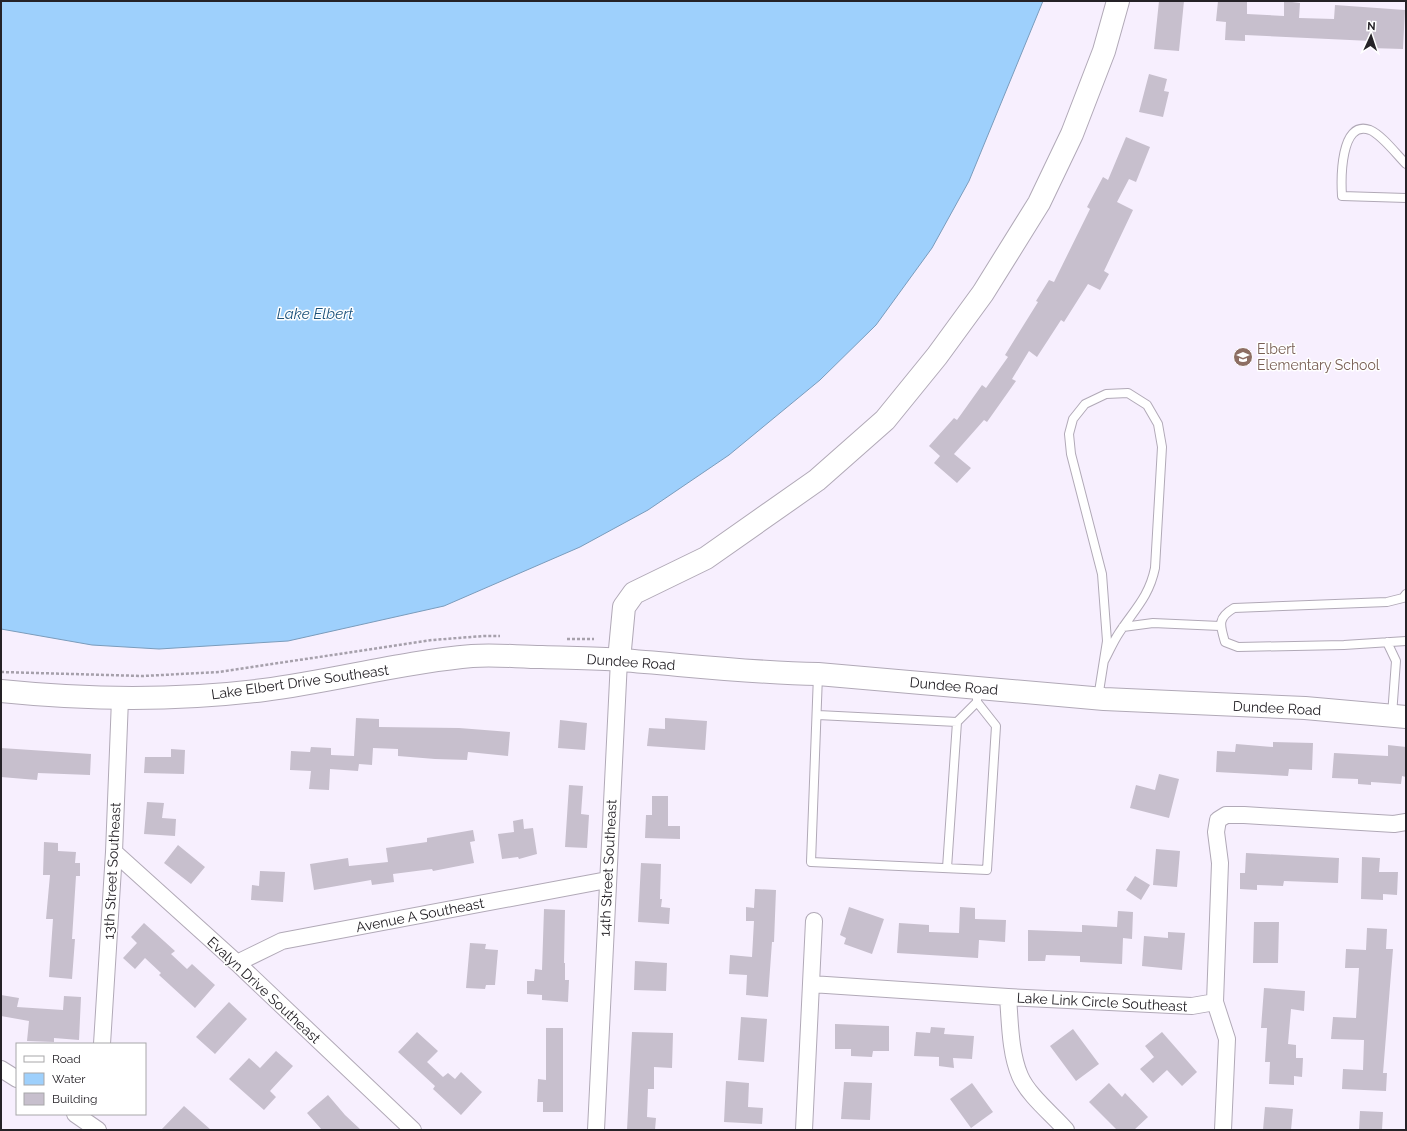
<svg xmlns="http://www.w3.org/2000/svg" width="1407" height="1131" font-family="Raleway,sans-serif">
<rect width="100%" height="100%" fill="#f7effe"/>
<path fill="#9ed0fc" stroke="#7a9cbc" d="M 1,1 L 1043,1 L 969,181 L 932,248 L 876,325 L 820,380 L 729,455 L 648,510 L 580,547 L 444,606 L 288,641 L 159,649 L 92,645 L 1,629 Z"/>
<path fill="#c7bfcd" d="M 1159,1 L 1184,1 L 1179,51 L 1154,49 Z
M 1218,1 L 1247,1 L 1247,14 L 1284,16 L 1284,1 L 1300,3 L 1299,18 L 1334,19 L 1335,5 L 1405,10 L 1403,49 L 1370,48 L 1371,41 L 1245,35 L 1245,41 L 1225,40 L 1226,22 L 1216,21 Z
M 1149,74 L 1167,79 L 1164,91 L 1169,92 L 1163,117 L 1139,112 Z
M 1126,137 L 1150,147 L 1136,182 L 1129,179 L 1117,202 L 1133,210 L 1104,271 L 1109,274 L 1100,290 L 1088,284 L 1064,322 L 1061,320 L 1037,357 L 1029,351 L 1012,379 L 1016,381 L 987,422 L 984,420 L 954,454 L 971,468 L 957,483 L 934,463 L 940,456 L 929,446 L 954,418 L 957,420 L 982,385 L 986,388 L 1008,357 L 1005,355 L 1038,302 L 1036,301 L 1049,280 L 1054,282 L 1090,209 L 1087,207 L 1103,177 L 1108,180 Z
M 356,718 L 379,719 L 379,727 L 459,728 L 510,732 L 508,756 L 468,752 L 467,760 L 435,759 L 398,756 L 398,749 L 373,748 L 372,765 L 359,764 L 358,771 L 330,769 L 329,790 L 309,789 L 311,771 L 290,770 L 291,751 L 310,752 L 311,747 L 331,748 L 331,755 L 354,756 Z
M 665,718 L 707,721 L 705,750 L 647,746 L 649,728 L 665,729 Z
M 560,720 L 587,723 L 585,750 L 558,748 Z
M 1273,742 L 1313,743 L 1312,770 L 1289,769 L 1288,776 L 1216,772 L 1217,751 L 1235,752 L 1236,744 L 1273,747 Z
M 1388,745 L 1406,747 L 1406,777 L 1402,776 L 1401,784 L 1371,782 L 1371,785 L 1358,784 L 1358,779 L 1332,778 L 1334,753 L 1388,756 Z
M 1,748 L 91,754 L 90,775 L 38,773 L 37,780 L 1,777 Z
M 171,749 L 185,750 L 184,774 L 144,773 L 145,757 L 171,757 Z
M 1159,774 L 1179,779 L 1169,818 L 1130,808 L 1136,785 L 1155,790 Z
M 569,785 L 583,786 L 581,814 L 589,815 L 587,848 L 565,847 Z
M 652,796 L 668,796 L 668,826 L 680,826 L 680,839 L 645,838 L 646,815 L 652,815 Z
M 147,802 L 164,803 L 162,818 L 176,819 L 175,836 L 144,834 Z
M 523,819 L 524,829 L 533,828 L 537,854 L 519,859 L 518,857 L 502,859 L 498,834 L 514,832 L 513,821 Z
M 473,830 L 475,841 L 470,842 L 474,863 L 433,871 L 432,869 L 393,874 L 394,882 L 372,885 L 371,880 L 314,890 L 310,864 L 348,858 L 349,866 L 388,862 L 386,848 L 427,842 L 427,838 Z
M 44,842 L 58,843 L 58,851 L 76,852 L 75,863 L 80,863 L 80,876 L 76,876 L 72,939 L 75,939 L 72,979 L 49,977 L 53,919 L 46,919 L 50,875 L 43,875 Z
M 178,845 L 205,867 L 191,884 L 164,863 Z
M 1156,849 L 1180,851 L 1177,887 L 1153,885 Z
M 1246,853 L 1339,858 L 1338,883 L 1284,881 L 1283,886 L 1257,885 L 1257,890 L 1240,889 L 1240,873 L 1245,873 Z
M 1362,857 L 1380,858 L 1379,872 L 1398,872 L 1397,895 L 1383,894 L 1383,900 L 1361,899 Z
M 641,863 L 661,864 L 660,899 L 662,899 L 661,907 L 670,908 L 669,924 L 638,922 Z
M 260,871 L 285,872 L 283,902 L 251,900 L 252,885 L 259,886 Z
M 1135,876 L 1150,885 L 1141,900 L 1126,890 Z
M 755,889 L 776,890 L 774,942 L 772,942 L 768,997 L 746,995 L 747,975 L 729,974 L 730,955 L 752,957 L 754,921 L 746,921 L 746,907 L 754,908 Z
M 849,907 L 884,919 L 872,954 L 844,944 L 846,938 L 840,935 Z
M 960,907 L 975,908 L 975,919 L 1006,920 L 1005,942 L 979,940 L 978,958 L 897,953 L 899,923 L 929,925 L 929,932 L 959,933 Z
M 544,909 L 565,910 L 564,963 L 565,963 L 565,980 L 569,980 L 568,1002 L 542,1000 L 542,995 L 527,994 L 527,981 L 534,981 L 535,969 L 542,970 Z
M 1118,911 L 1133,912 L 1132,939 L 1123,938 L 1122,964 L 1080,962 L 1080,956 L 1046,955 L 1045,961 L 1028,961 L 1028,930 L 1082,932 L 1082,925 L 1117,927 Z
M 1254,922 L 1279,922 L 1278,963 L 1253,963 Z
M 144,923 L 175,951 L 171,954 L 187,969 L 192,964 L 215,985 L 195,1008 L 159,975 L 161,973 L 145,958 L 135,969 L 123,958 L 137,943 L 131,937 Z
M 1367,928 L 1387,929 L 1386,949 L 1393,949 L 1383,1073 L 1387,1073 L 1386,1091 L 1342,1089 L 1343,1069 L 1363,1070 L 1364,1040 L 1331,1039 L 1333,1017 L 1356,1018 L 1359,968 L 1345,968 L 1346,949 L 1366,950 Z
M 1168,932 L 1185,933 L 1182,970 L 1142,966 L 1144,936 L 1168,938 Z
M 470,943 L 486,944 L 485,949 L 498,950 L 495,985 L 486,985 L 485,989 L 466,988 Z
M 635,961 L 667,963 L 666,991 L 634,990 Z
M 1264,988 L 1305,991 L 1304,1011 L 1291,1009 L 1288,1044 L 1296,1045 L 1296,1058 L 1303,1058 L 1302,1077 L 1294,1076 L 1294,1085 L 1269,1084 L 1270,1062 L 1265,1062 L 1267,1028 L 1261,1028 Z
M 1,995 L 19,998 L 17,1007 L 63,1010 L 64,996 L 81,997 L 79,1040 L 54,1038 L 54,1042 L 27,1041 L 29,1021 L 1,1016 Z
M 229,1002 L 247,1019 L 215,1054 L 196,1037 Z
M 741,1017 L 767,1019 L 764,1062 L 738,1060 Z
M 835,1024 L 889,1026 L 889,1051 L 873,1051 L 872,1057 L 851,1056 L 851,1049 L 835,1049 Z
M 931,1027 L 945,1028 L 944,1034 L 974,1036 L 972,1059 L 953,1058 L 954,1068 L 939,1066 L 939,1057 L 914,1056 L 916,1032 L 930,1033 Z
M 546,1028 L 563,1028 L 563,1112 L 543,1112 L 543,1102 L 537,1102 L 538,1079 L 546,1080 Z
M 1073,1029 L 1099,1064 L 1076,1081 L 1050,1046 Z
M 417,1032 L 438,1051 L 427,1062 L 443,1077 L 448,1073 L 455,1079 L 461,1072 L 482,1092 L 461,1115 L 433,1089 L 435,1086 L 398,1052 Z
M 632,1032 L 673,1033 L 672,1068 L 654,1067 L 654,1089 L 648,1089 L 647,1117 L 656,1118 L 655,1130 L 627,1130 Z
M 1162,1032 L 1197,1072 L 1182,1086 L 1167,1070 L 1153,1083 L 1140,1069 L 1154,1057 L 1145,1046 Z
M 276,1051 L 293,1066 L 270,1091 L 276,1097 L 264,1110 L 229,1079 L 249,1058 L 260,1068 Z
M 726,1081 L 749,1083 L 748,1107 L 763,1108 L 762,1124 L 724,1122 Z
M 844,1082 L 872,1083 L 870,1120 L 841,1119 Z
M 972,1083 L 993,1112 L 971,1128 L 950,1099 Z
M 1109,1083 L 1122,1097 L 1125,1093 L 1148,1117 L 1134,1130 L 1117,1130 L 1089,1102 Z
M 328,1095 L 345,1115 L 361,1130 L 322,1130 L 307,1113 Z
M 184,1106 L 211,1130 L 161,1130 Z
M 1265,1107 L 1293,1109 L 1291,1130 L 1263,1130 Z
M 1360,1111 L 1383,1112 L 1382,1130 L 1359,1130 Z"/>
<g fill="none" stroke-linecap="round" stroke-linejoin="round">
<defs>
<path id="lane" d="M 1406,164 C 1397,155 1382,135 1370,130 C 1340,119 1341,180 1342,196 L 1406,198
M 1406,594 L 1403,598 L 1387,602 L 1234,608 C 1217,618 1220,625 1225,642 L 1238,647 L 1344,645 L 1406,641
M 1123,627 L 1153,623 L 1220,626
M 1387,642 L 1396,661 L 1392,715
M 818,675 L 811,862 L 987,870 L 996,726 L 977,702 L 977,690
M 1098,698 L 1107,641 L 1102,574 L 1071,454 L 1069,434 L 1073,419 L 1085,404 L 1106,394 L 1128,393 L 1147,405 L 1158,424 L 1162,447 L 1155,568 C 1149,597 1134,610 1119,633 C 1113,642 1109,652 1104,661
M 818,715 L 957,722
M 947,868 L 957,722 L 977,702"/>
<path id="street" d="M 114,852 L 237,963 L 413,1130
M 237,963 L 282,941 L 607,880
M 811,984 L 1008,997 L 1192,1006 L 1215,1002
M 1008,997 C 1010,1022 1010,1053 1020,1076 C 1028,1095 1053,1115 1066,1130
M 102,1044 L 114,852 L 120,699
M 1,1069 L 17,1079
M 75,1114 L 98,1130
M 596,1130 L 619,660
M 804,1130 L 814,921
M 1223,1130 L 1227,1039 L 1215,1002 L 1220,863 L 1216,832 L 1218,820 L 1226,815 L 1244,815 L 1394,824 L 1406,822"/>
<path id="secondary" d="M 619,660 L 624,607 L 634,593 L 706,558 L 817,480 L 885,420 L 937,356 L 983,293 L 1039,203 L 1072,134 L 1104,51 L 1118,1
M 1,691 C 89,700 176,701 264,690 C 334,681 402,662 472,656 C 495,654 519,657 542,657 C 568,658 595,658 621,660 C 686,665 752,673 818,674 L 1104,699 L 1305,708 L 1406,717"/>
</defs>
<use href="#lane" stroke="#b1a9b7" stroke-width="10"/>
<use href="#street" stroke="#b1a9b7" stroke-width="18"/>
<use href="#secondary" stroke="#b1a9b7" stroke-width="24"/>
<path stroke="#a6a0ab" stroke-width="2.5" stroke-dasharray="3 2" stroke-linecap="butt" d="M 567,639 L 594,639
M 1,672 L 143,676 L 219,672 L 432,640 L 484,636 L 500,636"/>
<use href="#lane" stroke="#fff" stroke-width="8"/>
<use href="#street" stroke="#fff" stroke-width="16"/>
<use href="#secondary" stroke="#fff" stroke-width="22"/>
</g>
<defs>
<symbol id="school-disc" viewBox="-11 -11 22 22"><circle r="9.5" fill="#8d6e63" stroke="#fff"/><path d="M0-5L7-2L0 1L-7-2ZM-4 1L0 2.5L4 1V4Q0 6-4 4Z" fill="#fff"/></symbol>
</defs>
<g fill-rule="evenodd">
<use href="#school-disc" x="1232" y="346" width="22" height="22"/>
</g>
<g text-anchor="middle" stroke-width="3" stroke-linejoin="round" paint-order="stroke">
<g font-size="14" fill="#785e54" stroke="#fff" text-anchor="start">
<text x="1257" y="354">Elbert<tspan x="1257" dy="16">Elementary School</tspan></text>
</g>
<g font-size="14" fill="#252227" stroke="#fff">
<text transform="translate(631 662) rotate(4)" y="5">Dundee Road</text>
<text transform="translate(300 682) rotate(-8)" y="5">Lake Elbert Drive Southeast</text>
<text transform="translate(954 686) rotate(5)" y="5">Dundee Road</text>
<text transform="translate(1277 708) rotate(3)" y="5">Dundee Road</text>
<text transform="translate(608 868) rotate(-87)" y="5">14th Street Southeast</text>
<text transform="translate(112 871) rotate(-87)" y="5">13th Street Southeast</text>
<text transform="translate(420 915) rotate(-11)" y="5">Avenue A Southeast</text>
<text transform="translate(264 990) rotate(43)" y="5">Evalyn Drive Southeast</text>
<text transform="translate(1102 1002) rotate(3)" y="5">Lake Link Circle Southeast</text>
</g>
<g font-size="15" font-style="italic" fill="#1c527b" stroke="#fff">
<text x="315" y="319">Lake Elbert</text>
</g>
</g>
<rect width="1407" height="1131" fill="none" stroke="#252227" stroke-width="4"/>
<rect x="16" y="1043" width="130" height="72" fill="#ffffff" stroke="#a8a7a9"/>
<rect x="24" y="1056" width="20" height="6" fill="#ffffff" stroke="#a8a7a9"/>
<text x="52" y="1063" font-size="12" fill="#252227">Road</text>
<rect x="24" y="1073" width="20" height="12" fill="#9ed0fc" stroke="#a8a7a9"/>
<text x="52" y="1083" font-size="12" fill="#252227">Water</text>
<rect x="24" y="1093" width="20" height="12" fill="#c7bfcd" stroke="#a8a7a9"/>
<text x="52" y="1103" font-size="12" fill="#252227">Building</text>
<g transform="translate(1371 36) rotate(3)" stroke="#ffffff" stroke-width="3" paint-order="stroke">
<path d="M0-3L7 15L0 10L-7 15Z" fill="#252227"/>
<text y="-6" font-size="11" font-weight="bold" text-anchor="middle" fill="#252227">N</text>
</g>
</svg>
